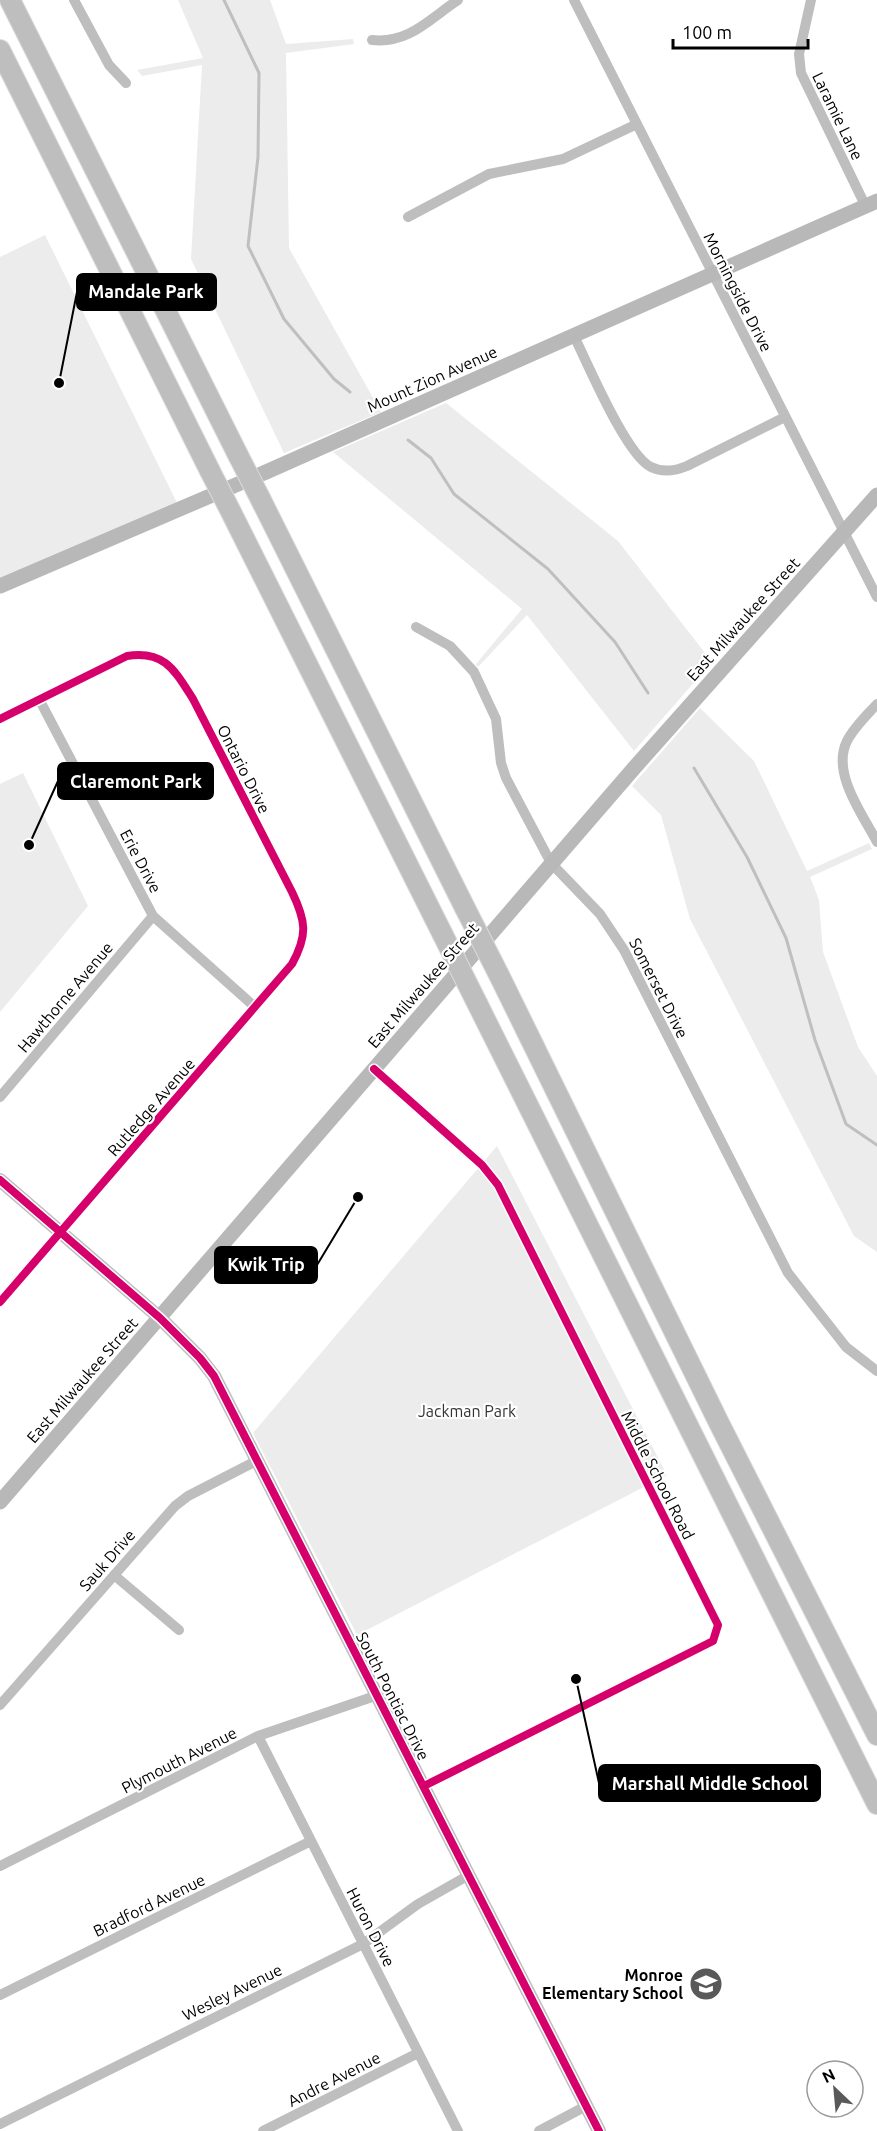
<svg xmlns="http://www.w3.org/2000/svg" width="877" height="2131" font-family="Ubuntu,sans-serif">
<rect width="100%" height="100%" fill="#fff"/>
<path fill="#ececec" d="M 178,0 L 270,0 L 286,44 L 353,39 L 354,44 L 286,53 L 289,248 L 381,412 L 284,453 L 191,259 L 202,65 L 142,76 L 137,70 L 203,58 Z
M 45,235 L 180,509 L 0,586 L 0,257 Z
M 446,403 L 618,541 L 712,662 L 634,751 L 527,615 L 478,667 L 476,664 L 522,609 L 333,452 Z
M 700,708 L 754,761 L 807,871 L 869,843 L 872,849 L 810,877 L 819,900 L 823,952 L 858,1047 L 877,1076 L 877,1252 L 854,1236 L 690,919 L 661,815 L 632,786 Z
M 23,773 L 88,906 L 0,1012 L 0,784 Z
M 497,1146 L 667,1475 L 357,1635 L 253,1433 Z"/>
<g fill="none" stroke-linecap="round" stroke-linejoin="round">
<path stroke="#bfbfbf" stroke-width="3" d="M 224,0 L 259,73 L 258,157 L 248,246 L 284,319 L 334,379 L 350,392
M 408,440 L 431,458 L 454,494 L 548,569 L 615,642 L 648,693
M 694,768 L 747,857 L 786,938 L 815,1040 L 846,1124 L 877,1145"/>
<defs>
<path id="motorway" d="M 10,0 L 239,457
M 0,50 L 210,471
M 260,498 L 465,908
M 231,512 L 442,933
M 500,977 L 719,1423 L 877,1735
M 478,1005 L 877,1804"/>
</defs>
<use href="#motorway" stroke="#dbdbdb" stroke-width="22"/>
<path stroke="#bebebe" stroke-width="10" d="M 74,0 L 109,65 L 126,83
M 574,0 L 877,597
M 811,0 L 799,54 L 801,73 L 866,207
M 372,40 C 409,44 429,19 458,0
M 408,217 L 489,174 L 563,159 L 637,124
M 574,336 C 588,364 626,455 651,467 C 663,473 675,471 687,466 L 785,417
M 416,627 L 450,646 L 474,672 L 496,719 L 501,763 L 506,778 L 551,863 L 600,914 L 624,950 L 788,1273 L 846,1347 L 877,1371
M 39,699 L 153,916 L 255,1007
M 877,704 C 867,715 854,727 847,741 C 831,773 863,815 877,842
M 0,719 L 127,656 C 165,650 175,671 193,699 L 292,892 C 306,921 308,935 292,964 L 0,1302
M 374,1069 L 482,1165 L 498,1185 L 718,1625 L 713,1641 L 424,1786
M 0,1097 L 153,916
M 114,1575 L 179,1630
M 0,1705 L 175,1506 L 188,1496 L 258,1460
M 258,1736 L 458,2131
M 0,1866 L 258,1736 L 378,1695
M 0,1995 L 311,1841
M 0,2124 L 363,1944 L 418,1904 L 469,1875
M 263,2131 L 418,2053
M 539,2131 L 586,2106"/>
<path stroke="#bebebe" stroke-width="14" d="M 0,1180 L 160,1318 L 200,1358 L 214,1376 L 599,2131"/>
<path stroke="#b8b8b8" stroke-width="15" d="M 0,586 L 266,472 L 877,201
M 0,1502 L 635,767 L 877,495"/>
<use href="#motorway" stroke="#bebebe" stroke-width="20"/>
<defs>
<path id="motorway-bridge" d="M 239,457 L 260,498
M 210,471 L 231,512
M 465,908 L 500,977
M 442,933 L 478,1005"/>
</defs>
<use href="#motorway-bridge" stroke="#dbdbdb" stroke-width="22" stroke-linecap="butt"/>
<use href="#motorway-bridge" stroke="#bebebe" stroke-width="20"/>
<defs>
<path id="cycleway" d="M 0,719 L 127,656 C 165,650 175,671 193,699 L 292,892 C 306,921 308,935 292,964 L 0,1302
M 374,1069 L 482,1165 L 498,1185 L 718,1625 L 713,1641 L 424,1786
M 0,1180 L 160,1318 L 200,1358 L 214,1376 L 599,2131"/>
</defs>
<use href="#cycleway" stroke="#fff" stroke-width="11"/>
<use href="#cycleway" stroke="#d6006c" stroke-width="8"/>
</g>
<defs>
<symbol id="school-disc" viewBox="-11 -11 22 22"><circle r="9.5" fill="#595959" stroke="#fff"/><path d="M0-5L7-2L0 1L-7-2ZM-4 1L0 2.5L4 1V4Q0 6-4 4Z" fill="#fff"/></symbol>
</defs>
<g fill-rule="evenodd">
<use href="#school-disc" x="687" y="1965" width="38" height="38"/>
</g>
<g text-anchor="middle" stroke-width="4.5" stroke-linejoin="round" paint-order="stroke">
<g font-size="16" fill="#000" stroke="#fff">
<text transform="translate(838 116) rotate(64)" y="6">Laramie Lane</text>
<text transform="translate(738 292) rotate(63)" y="6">Morningside Drive</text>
<text transform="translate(432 379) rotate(-24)" y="6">Mount Zion Avenue</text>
<text transform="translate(743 619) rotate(-48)" y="6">East Milwaukee Street</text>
<text transform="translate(244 769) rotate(63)" y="6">Ontario Drive</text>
<text transform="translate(141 861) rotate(62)" y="6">Erie Drive</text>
<text transform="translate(423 985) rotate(-49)" y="6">East Milwaukee Street</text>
<text transform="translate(659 988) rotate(63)" y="6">Somerset Drive</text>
<text transform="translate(65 997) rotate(-50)" y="6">Hawthorne Avenue</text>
<text transform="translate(151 1107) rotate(-49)" y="6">Rutledge Avenue</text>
<text transform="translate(82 1380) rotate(-49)" y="6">East Milwaukee Street</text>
<text transform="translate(658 1475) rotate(63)" y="6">Middle School Road</text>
<text transform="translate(107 1560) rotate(-49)" y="6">Sauk Drive</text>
<text transform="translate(393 1696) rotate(63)" y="6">South Pontiac Drive</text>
<text transform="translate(179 1760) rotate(-27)" y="6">Plymouth Avenue</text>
<text transform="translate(149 1905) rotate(-26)" y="6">Bradford Avenue</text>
<text transform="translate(371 1927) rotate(63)" y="6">Huron Drive</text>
<text transform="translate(232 1992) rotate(-26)" y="6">Wesley Avenue</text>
<text transform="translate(334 2079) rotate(-27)" y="6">Andre Avenue</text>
</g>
<g font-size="16" fill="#333" stroke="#fff">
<text x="467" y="1417">Jackman Park</text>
</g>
<g font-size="16" font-weight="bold" fill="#000" stroke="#fff" text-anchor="end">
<text x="683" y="1981">Monroe<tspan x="683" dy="18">Elementary School</tspan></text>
</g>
</g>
<path fill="none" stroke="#000" stroke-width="2" d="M59 383L77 292M29 845L58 781M358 1197L317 1265M576 1679L599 1783"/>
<g fill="#000" stroke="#fff" stroke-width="2">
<circle cx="59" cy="383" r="6"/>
<circle cx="29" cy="845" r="6"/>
<circle cx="358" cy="1197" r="6"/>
<circle cx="576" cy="1679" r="6"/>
</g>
<g fill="#000" stroke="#000" stroke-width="2">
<rect x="77" y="274" width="139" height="36" rx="6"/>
<rect x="58" y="763" width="155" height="36" rx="6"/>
<rect x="215" y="1247" width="102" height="36" rx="6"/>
<rect x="599" y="1765" width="221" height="36" rx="6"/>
</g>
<g font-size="18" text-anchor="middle" font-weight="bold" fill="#fff">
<text x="146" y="298">Mandale Park</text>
<text x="136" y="788">Claremont Park</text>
<text x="266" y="1271">Kwik Trip</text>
<text x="710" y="1790">Marshall Middle School</text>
</g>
<g transform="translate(835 2089) rotate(334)"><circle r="28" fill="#ffffff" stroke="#999999" stroke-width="1.5"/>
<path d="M0-4.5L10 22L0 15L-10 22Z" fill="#595959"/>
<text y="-9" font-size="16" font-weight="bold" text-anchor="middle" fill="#000000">N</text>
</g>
<path d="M673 39v9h135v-9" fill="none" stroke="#000000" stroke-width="3"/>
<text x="682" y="39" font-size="18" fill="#000000" stroke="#ffffff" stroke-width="4.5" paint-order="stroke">100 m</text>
</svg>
